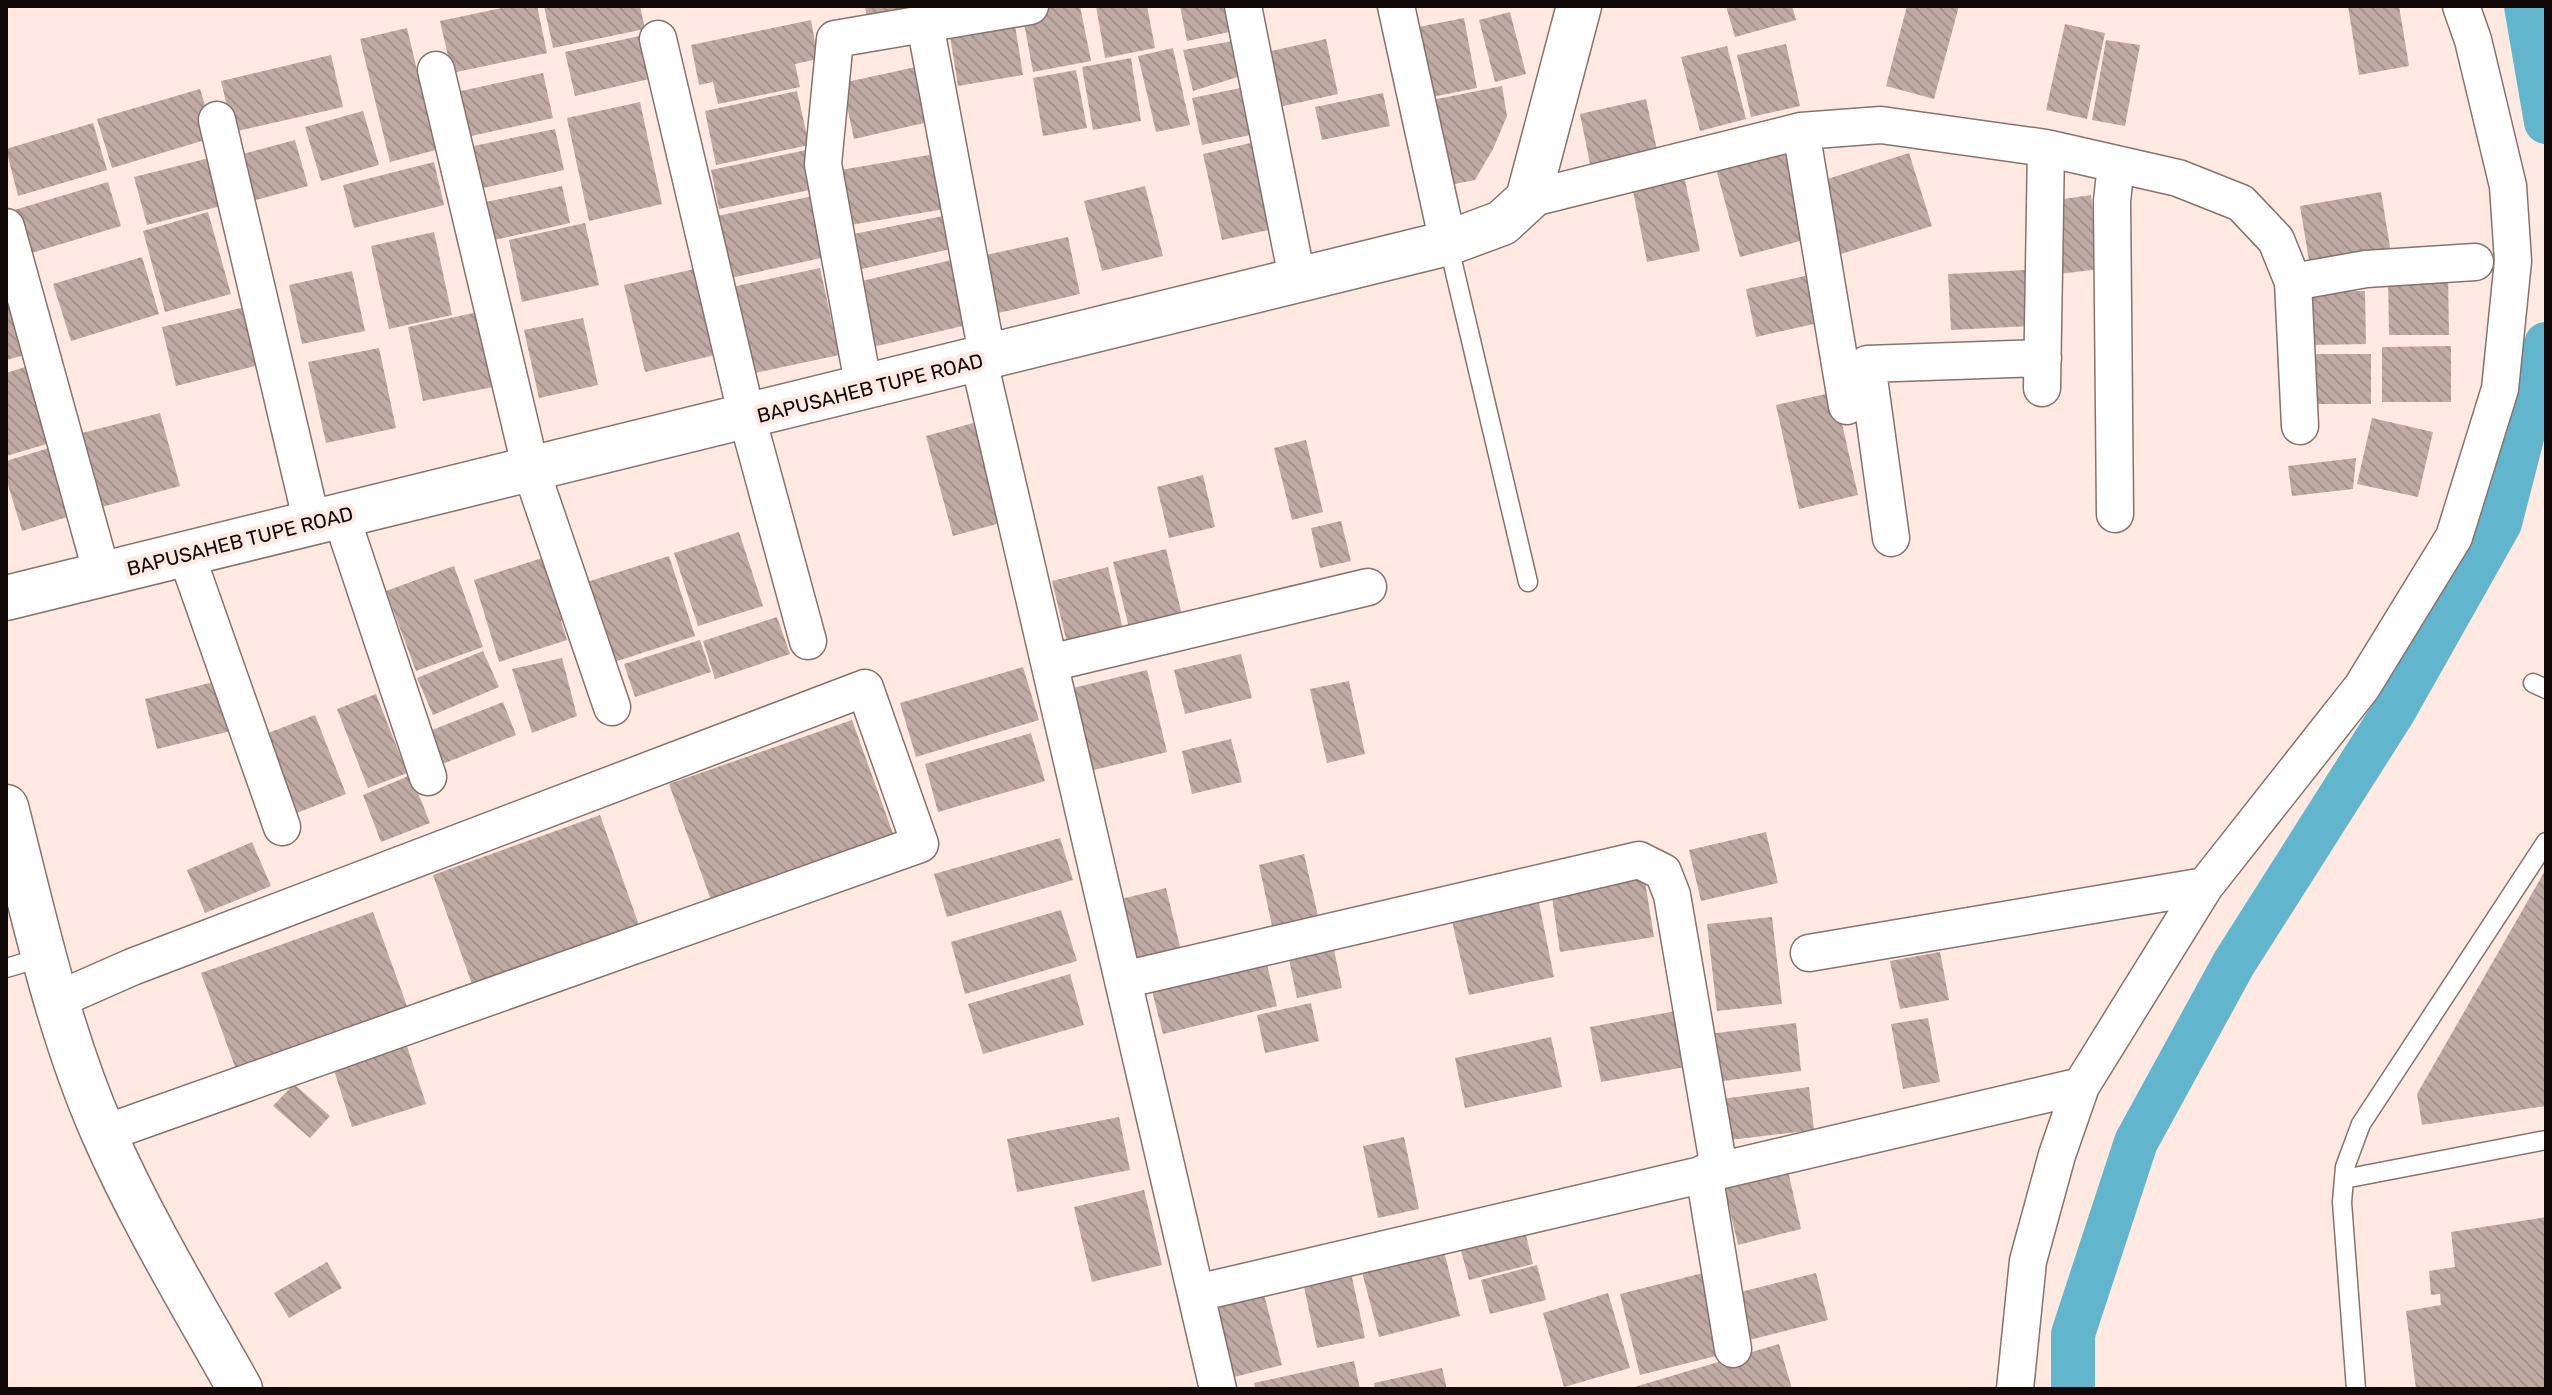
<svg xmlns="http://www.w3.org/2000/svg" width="2552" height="1395" font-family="Rubik,sans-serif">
<defs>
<pattern id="building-back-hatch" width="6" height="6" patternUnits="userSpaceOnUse" patternTransform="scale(2)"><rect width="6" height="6" fill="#c0aba4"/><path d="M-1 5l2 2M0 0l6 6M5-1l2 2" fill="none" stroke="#a4928c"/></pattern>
</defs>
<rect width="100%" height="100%" fill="#ffe9e1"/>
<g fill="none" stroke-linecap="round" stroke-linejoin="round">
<path stroke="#61b6ce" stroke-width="44" d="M 2526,6 L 2546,122
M 2073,1389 L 2073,1334 L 2136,1142 L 2234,963 L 2394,711 L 2500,523 L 2546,344"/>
</g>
<path fill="url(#building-back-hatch)" d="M 511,6 L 537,6 L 547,53 L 452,73 L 440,21 Z
M 544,6 L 640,6 L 645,29 L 553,48 Z
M 865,6 L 935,6 L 867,20 Z
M 1054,6 L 1080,6 L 1091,61 L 1033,72 L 1022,12 Z
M 1096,6 L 1147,6 L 1155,48 L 1105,58 Z
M 1180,6 L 1228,6 L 1234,31 L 1187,41 Z
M 1726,6 L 1792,6 L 1796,20 L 1735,37 Z
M 1907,6 L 1959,6 L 1934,99 L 1886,86 Z
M 2348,6 L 2399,6 L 2409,66 L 2359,75 Z
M 1510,12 L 1526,74 L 1495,82 L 1479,20 Z
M 1013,13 L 1023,75 L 958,86 L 948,24 Z
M 1464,18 L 1477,88 L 1432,97 L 1418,27 Z
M 811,20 L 818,59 L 795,64 L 800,87 L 718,104 L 713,82 L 699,85 L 691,45 Z
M 2065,24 L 2105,33 L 2087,119 L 2046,110 Z
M 407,28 L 436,150 L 390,162 L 360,39 Z
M 649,34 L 658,77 L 575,96 L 565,52 Z
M 1326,39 L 1338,94 L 1279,107 L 1267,52 Z
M 2106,40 L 2140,45 L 2125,126 L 2092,120 Z
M 1233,41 L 1244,75 L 1193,91 L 1183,50 Z
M 1786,44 L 1800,106 L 1751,117 L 1737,55 Z
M 1727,46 L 1746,119 L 1700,131 L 1681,57 Z
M 1173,48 L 1190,125 L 1156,132 L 1138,56 Z
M 331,55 L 343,107 L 233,132 L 221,81 Z
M 1131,58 L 1141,121 L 1093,130 L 1082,67 Z
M 925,65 L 937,120 L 854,139 L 842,83 Z
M 1076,70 L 1087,128 L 1043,136 L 1033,78 Z
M 543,73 L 553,118 L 462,138 L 452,93 Z
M 1250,86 L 1260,133 L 1202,145 L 1192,98 Z
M 1502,86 L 1507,116 L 1493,149 L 1475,180 L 1444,186 L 1427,101 Z
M 200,89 L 215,137 L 112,168 L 97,119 Z
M 797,91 L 809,145 L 716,165 L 705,111 Z
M 1383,93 L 1390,126 L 1322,140 L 1315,107 Z
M 1646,99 L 1657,150 L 1590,164 L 1580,114 Z
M 640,102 L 662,204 L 589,221 L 567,118 Z
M 363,111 L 379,165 L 321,181 L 305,127 Z
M 93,123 L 107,170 L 18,196 L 6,149 Z
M 555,129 L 564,170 L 479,189 L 469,147 Z
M 295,140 L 308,186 L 248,202 L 235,156 Z
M 1259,141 L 1278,228 L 1222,240 L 1203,154 Z
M 811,149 L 819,188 L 719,209 L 711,170 Z
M 1784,151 L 1808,239 L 1740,257 L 1716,169 Z
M 1909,153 L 1932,226 L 1841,254 L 1818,182 Z
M 935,154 L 945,209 L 850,225 L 840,170 Z
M 209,158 L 221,206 L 147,225 L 134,177 Z
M 434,162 L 444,205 L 354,228 L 343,185 Z
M 1685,180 L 1700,251 L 1647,262 L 1633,191 Z
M 108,182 L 121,226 L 28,254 L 14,210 Z
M 562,186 L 570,223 L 490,241 L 481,203 Z
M 1145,186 L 1163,256 L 1102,271 L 1084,201 Z
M 2381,192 L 2391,253 L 2310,267 L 2300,206 Z
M 2091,195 L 2100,269 L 2059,274 L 2050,201 Z
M 813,196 L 826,257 L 726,279 L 712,217 Z
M 208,212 L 231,294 L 165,312 L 143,231 Z
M 948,215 L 955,248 L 857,270 L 849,235 Z
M 585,223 L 599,285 L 522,302 L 509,240 Z
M 434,232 L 452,315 L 389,329 L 371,246 Z
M 1068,237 L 1080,294 L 994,314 L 981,256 Z
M 142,257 L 159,314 L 71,341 L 53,284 Z
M 956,259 L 971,324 L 864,349 L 849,284 Z
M 699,268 L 719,354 L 645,372 L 624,285 Z
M 820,268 L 839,355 L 750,374 L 732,287 Z
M 2027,270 L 2030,326 L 1951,330 L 1948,274 Z
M 352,271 L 365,331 L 302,344 L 289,285 Z
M 1818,273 L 1827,321 L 1756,337 L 1746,289 Z
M 2448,274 L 2449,335 L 2389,335 L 2388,275 Z
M 6,278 L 28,354 L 6,360 Z
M 2365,291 L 2366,344 L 2311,345 L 2310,292 Z
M 245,307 L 259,365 L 176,386 L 162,327 Z
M 478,312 L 493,387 L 423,401 L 408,327 Z
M 583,318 L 598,385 L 539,398 L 524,330 Z
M 2451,346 L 2451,402 L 2382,402 L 2382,347 Z
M 379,348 L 396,428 L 326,443 L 308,362 Z
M 2308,354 L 2371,354 L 2371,404 L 2308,404 Z
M 35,364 L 57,441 L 6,456 L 6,373 Z
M 1835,392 L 1858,495 L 1799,509 L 1776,405 Z
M 160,413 L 180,486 L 98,508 L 78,434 Z
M 2372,418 L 2433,432 L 2418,497 L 2357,484 Z
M 977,422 L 1004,522 L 953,536 L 926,436 Z
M 1306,440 L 1323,512 L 1292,520 L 1274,448 Z
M 59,445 L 80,513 L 22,531 L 6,478 L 6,461 Z
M 2356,458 L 2353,489 L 2292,496 L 2288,466 Z
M 1203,475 L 1215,527 L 1169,538 L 1157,487 Z
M 1341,521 L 1351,561 L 1320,568 L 1311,528 Z
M 739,532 L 763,606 L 698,626 L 674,553 Z
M 1166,549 L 1182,615 L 1129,628 L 1113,562 Z
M 669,556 L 695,636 L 614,662 L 587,582 Z
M 542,558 L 549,580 L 556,578 L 568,618 L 561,621 L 567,640 L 499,662 L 474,580 Z
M 454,566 L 483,647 L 416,671 L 386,591 Z
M 1108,567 L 1123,629 L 1067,643 L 1052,581 Z
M 777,617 L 790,654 L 715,679 L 703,641 Z
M 700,640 L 711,672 L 635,697 L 624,664 Z
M 483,651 L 499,687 L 433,715 L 417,678 Z
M 1241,654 L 1252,698 L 1185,714 L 1174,670 Z
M 562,658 L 577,716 L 532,733 L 512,669 Z
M 1023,667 L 1039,720 L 916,757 L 900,703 Z
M 1147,670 L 1167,752 L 1090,771 L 1069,689 Z
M 218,681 L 231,731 L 157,749 L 145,699 Z
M 1349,681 L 1365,754 L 1327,763 L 1310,689 Z
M 376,694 L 407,773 L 368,788 L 337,709 Z
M 503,702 L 516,735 L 440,765 L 427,732 Z
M 315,715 L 346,794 L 294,814 L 263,735 Z
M 852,720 L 895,839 L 712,903 L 669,784 Z
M 1031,733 L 1045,781 L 938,812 L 925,764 Z
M 1231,739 L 1242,782 L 1192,794 L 1182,751 Z
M 411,775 L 430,823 L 381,842 L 363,795 Z
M 600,815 L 640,928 L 473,987 L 433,875 Z
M 1766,832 L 1778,883 L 1701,901 L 1689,850 Z
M 1060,838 L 1073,880 L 947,917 L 934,874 Z
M 252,842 L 271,886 L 205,913 L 187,870 Z
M 1304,854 L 1318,916 L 1272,926 L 1259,865 Z
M 1643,869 L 1654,937 L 1560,952 L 1550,883 Z
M 2546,869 L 2546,1106 L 2422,1125 L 2417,1094 Z
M 1166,888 L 1182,955 L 1137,966 L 1121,899 Z
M 1539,903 L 1554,977 L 1469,995 L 1452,921 Z
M 1061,910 L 1077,961 L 965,994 L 951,942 Z
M 373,912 L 407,1006 L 235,1067 L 201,973 Z
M 1772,917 L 1782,1004 L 1717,1011 L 1707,924 Z
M 1332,940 L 1342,988 L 1297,998 L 1287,949 Z
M 1940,952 L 1949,1000 L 1900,1009 L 1890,961 Z
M 1266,960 L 1277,1006 L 1163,1034 L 1151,987 Z
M 1070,974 L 1084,1025 L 983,1054 L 968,1004 Z
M 1311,1003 L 1319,1041 L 1265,1053 L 1257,1015 Z
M 1681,1010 L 1691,1066 L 1601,1082 L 1590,1027 Z
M 1928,1018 L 1940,1082 L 1903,1089 L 1891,1024 Z
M 1796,1023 L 1801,1071 L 1715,1082 L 1709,1034 Z
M 1551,1037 L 1562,1087 L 1465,1108 L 1455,1058 Z
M 406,1043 L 426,1104 L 352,1127 L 333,1067 Z
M 294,1084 L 330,1116 L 310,1138 L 273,1106 Z
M 1809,1087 L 1814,1130 L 1721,1141 L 1715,1100 Z
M 1119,1117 L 1130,1170 L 1017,1192 L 1007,1139 Z
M 1404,1137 L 1419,1209 L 1378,1218 L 1363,1146 Z
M 1787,1166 L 1801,1229 L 1738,1245 L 1723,1181 Z
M 1144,1190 L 1162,1265 L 1092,1282 L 1074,1207 Z
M 2546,1217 L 2546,1389 L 2416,1389 L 2406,1311 L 2441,1305 L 2440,1294 L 2431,1295 L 2429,1271 L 2455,1267 L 2451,1232 Z
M 1525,1231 L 1533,1264 L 1469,1280 L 1460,1247 Z
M 1444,1251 L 1460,1316 L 1379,1337 L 1362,1272 Z
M 327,1262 L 342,1288 L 289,1318 L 274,1293 Z
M 1537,1265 L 1546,1300 L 1490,1314 L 1481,1280 Z
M 1703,1273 L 1724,1354 L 1640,1375 L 1620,1294 Z
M 1816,1273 L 1828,1320 L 1749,1340 L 1737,1293 Z
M 1352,1277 L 1365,1338 L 1317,1348 L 1304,1287 Z
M 1263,1290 L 1282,1365 L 1226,1379 L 1207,1305 Z
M 1608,1293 L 1630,1368 L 1564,1387 L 1543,1313 Z
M 1779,1344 L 1792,1389 L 1631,1389 L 1631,1388 Z
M 1354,1361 L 1360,1389 L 1256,1389 L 1254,1383 Z
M 1442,1368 L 1447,1389 L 1375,1389 L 1374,1383 Z"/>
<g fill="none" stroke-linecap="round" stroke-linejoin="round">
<defs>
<path id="service" d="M 1448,243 L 1528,582
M 2533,683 L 2546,689
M 6,968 L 44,957
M 2344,1179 L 2546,1140
M 2356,1389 L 2342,1202 L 2345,1167 L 2361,1124 L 2546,842"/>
<path id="minor" d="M 1243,6 L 1298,283
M 1396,6 L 1448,243
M 925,24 L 988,359
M 658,39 L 747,417 L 808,641
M 436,70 L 531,470 L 612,707
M 217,120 L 312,523
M 1801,131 L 1847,406
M 1528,199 L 1801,131 L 1881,125 L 2046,148 L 2178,178 L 2241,203 L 2276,240 L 2293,282 L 2300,426
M 6,227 L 102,574
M 2293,282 L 2366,269 L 2475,262
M 979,361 L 1218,1389
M 2042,388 L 2046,148
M 864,389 L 823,164 L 835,39 L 1030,6
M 2115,514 L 2112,201 L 2116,164
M 341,516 L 428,777
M 1891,538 L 1867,364 L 2043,358
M 186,554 L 282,827
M 1050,663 L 1368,587
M 1809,953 L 2205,886
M 1123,980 L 1639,860 L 1663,872 L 1672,895 L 1719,1169
M 57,1000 L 132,967 L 865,688 L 920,844 L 103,1134
M 1704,1173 L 1733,1349
M 1197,1293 L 2081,1086
M 2015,1389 L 2028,1261 L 2057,1155 L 2081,1086 L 2205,886 L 2362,687 L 2454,537 L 2500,389 L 2513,261 L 2508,186 L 2473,40 L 2461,6"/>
<path id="tertiary" d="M 6,598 L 1448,243 L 1502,223 L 1528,199 L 1579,6
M 6,807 C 34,917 58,1029 103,1132 C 142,1221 193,1305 240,1389"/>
</defs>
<use href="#service" stroke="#86736c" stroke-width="21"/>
<use href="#minor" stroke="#86736c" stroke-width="39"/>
<use href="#tertiary" stroke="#86736c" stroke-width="47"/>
<use href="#service" stroke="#fff" stroke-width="18"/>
<use href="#minor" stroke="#fff" stroke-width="36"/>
<use href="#tertiary" stroke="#fff" stroke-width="44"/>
</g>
<g text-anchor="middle" stroke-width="8" stroke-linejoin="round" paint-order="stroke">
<g font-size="20" fill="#100907" stroke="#ffe9e1">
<text transform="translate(870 388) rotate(-14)" y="7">BAPUSAHEB TUPE ROAD</text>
<text transform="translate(240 541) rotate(-14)" y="7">BAPUSAHEB TUPE ROAD</text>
</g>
</g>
<rect width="2552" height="1395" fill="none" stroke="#100907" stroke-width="16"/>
</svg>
